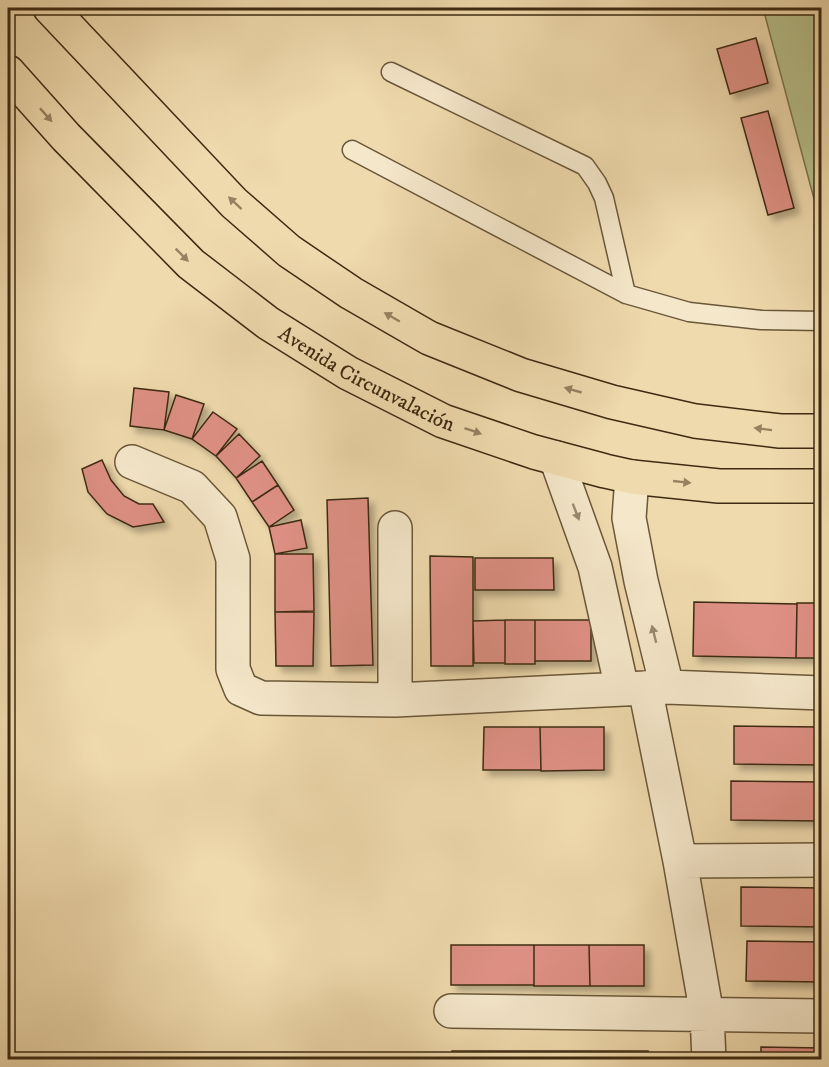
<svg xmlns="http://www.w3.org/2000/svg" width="829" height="1067" font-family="'IM FELL DW Pica',serif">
<defs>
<filter id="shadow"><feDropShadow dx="5.5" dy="5.5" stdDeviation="3" flood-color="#0004"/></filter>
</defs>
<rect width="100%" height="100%" fill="#efdaad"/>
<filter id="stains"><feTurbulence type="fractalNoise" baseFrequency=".00333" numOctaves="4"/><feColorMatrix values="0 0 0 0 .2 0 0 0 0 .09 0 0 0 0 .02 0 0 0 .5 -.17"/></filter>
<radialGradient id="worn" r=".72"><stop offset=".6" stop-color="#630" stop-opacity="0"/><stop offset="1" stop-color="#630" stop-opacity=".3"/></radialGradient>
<path fill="#b7c08b" stroke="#7a764e" stroke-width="1.5" d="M 763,8 L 821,8 L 821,225 Z"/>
<path fill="#de9084" stroke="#3e2b12" stroke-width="1.5" filter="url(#shadow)" d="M 756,38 L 768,83 L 730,94 L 717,49 Z
M 768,111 L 794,208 L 768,215 L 741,118 Z
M 134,388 L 169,392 L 164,430 L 130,426 Z
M 176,395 L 204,404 L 192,439 L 164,430 Z
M 213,412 L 237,429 L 216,456 L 192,439 Z
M 239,434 L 260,456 L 236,478 L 216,456 Z
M 102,460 L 111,480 L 124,496 L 139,504 L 153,504 L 164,522 L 133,527 L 107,514 L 88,492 L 82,469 Z
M 262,461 L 278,485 L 252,502 L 236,478 Z
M 278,485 L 294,510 L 269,527 L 252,502 Z
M 368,498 L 373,665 L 331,666 L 327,500 Z
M 301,520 L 307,548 L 275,554 L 269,527 Z
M 275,554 L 313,554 L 314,611 L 275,612 Z
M 430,556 L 473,557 L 473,666 L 431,666 Z
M 475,558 L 553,558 L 554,590 L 475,590 Z
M 694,602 L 797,604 L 796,658 L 693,656 Z
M 797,603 L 822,603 L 822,658 L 796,658 Z
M 275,612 L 314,612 L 313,666 L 276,666 Z
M 505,620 L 505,663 L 474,663 L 473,621 Z
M 505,620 L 535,620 L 535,664 L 505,664 Z
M 535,620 L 591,620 L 591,661 L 535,661 Z
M 734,726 L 822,727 L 822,765 L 734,764 Z
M 484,727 L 540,727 L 541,770 L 483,770 Z
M 540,727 L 604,727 L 604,770 L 541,771 Z
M 731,781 L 822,782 L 822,821 L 731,820 Z
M 741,887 L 822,888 L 822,927 L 741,926 Z
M 747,941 L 822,942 L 822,982 L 746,981 Z
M 451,945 L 534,945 L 534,985 L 451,985 Z
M 534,945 L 589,945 L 590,986 L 534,986 Z
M 589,945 L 644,945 L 644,986 L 590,986 Z
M 761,1047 L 822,1048 L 822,1060 L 761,1060 Z
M 452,1051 L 536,1051 L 536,1060 L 452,1060 Z
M 536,1051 L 591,1051 L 591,1060 L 536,1060 Z
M 591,1051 L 648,1051 L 648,1060 L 591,1060 Z"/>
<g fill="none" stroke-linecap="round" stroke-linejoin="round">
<defs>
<path id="lane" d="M 391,72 L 585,166 L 597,183 L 604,198 L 626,294
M 352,150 L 626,294 L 689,312 L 761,320 L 822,321"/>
<path id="street" d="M 556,458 L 595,567 L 622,689
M 132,462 L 192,487 L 220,517 L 233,559 L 233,669 L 241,689 L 261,698 L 395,700 L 667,687 L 822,693
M 632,477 L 629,518 L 641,581 L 667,687
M 645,688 L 680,861 L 707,1015 L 709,1060
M 395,700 L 395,528
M 680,861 L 822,860
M 451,1011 L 822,1016"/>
<g id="highway">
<path d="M 50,8 L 234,203 L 289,251 L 351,293 L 429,338 L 521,375 L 612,402 L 695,421 L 780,431 L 822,431"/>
<path id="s1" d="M 8,72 L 66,137 L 191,264 L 268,323 L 348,373 L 443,421 L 534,452 L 605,471 L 632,477 L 719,486 L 822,486"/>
</g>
</defs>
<use href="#lane" stroke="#6a5739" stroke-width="21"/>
<use href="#street" stroke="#6a5739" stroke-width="36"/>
<use href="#highway" stroke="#3e2b12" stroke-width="36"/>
<use href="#lane" stroke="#f5e7ca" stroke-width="18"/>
<use href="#street" stroke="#f5e7ca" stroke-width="33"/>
<use href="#highway" stroke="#efdaad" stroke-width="33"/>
</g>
<defs><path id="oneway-solid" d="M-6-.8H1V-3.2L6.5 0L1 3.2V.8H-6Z" transform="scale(1.5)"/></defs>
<g fill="#968260">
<use href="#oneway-solid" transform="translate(46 115) rotate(48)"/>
<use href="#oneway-solid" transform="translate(235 203) rotate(-137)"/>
<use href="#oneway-solid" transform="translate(182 255) rotate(45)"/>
<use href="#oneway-solid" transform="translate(392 317) rotate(-150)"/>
<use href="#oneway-solid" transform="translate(573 390) rotate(-164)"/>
<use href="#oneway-solid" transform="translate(763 429) rotate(-173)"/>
<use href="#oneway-solid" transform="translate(473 431) rotate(19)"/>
<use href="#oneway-solid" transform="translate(682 482) rotate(6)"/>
</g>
<g fill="#9a896e">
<use href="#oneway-solid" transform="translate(576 512) rotate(69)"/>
<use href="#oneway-solid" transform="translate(654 634) rotate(-104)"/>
</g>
<g text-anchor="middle" stroke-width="6" stroke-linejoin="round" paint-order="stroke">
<g font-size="21" fill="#3e2b12" stroke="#f5e7ca">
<text dy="7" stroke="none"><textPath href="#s1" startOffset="476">Avenida Circunvalación</textPath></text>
</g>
</g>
<rect width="829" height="1067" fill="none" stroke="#efdaad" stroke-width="30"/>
<rect x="9" y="9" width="811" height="1049" fill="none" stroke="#3e2b12" stroke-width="3"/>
<rect x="15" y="15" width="799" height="1037" fill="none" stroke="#3e2b12" stroke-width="1.5"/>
<rect width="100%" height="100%" filter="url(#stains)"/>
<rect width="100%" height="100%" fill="url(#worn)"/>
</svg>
